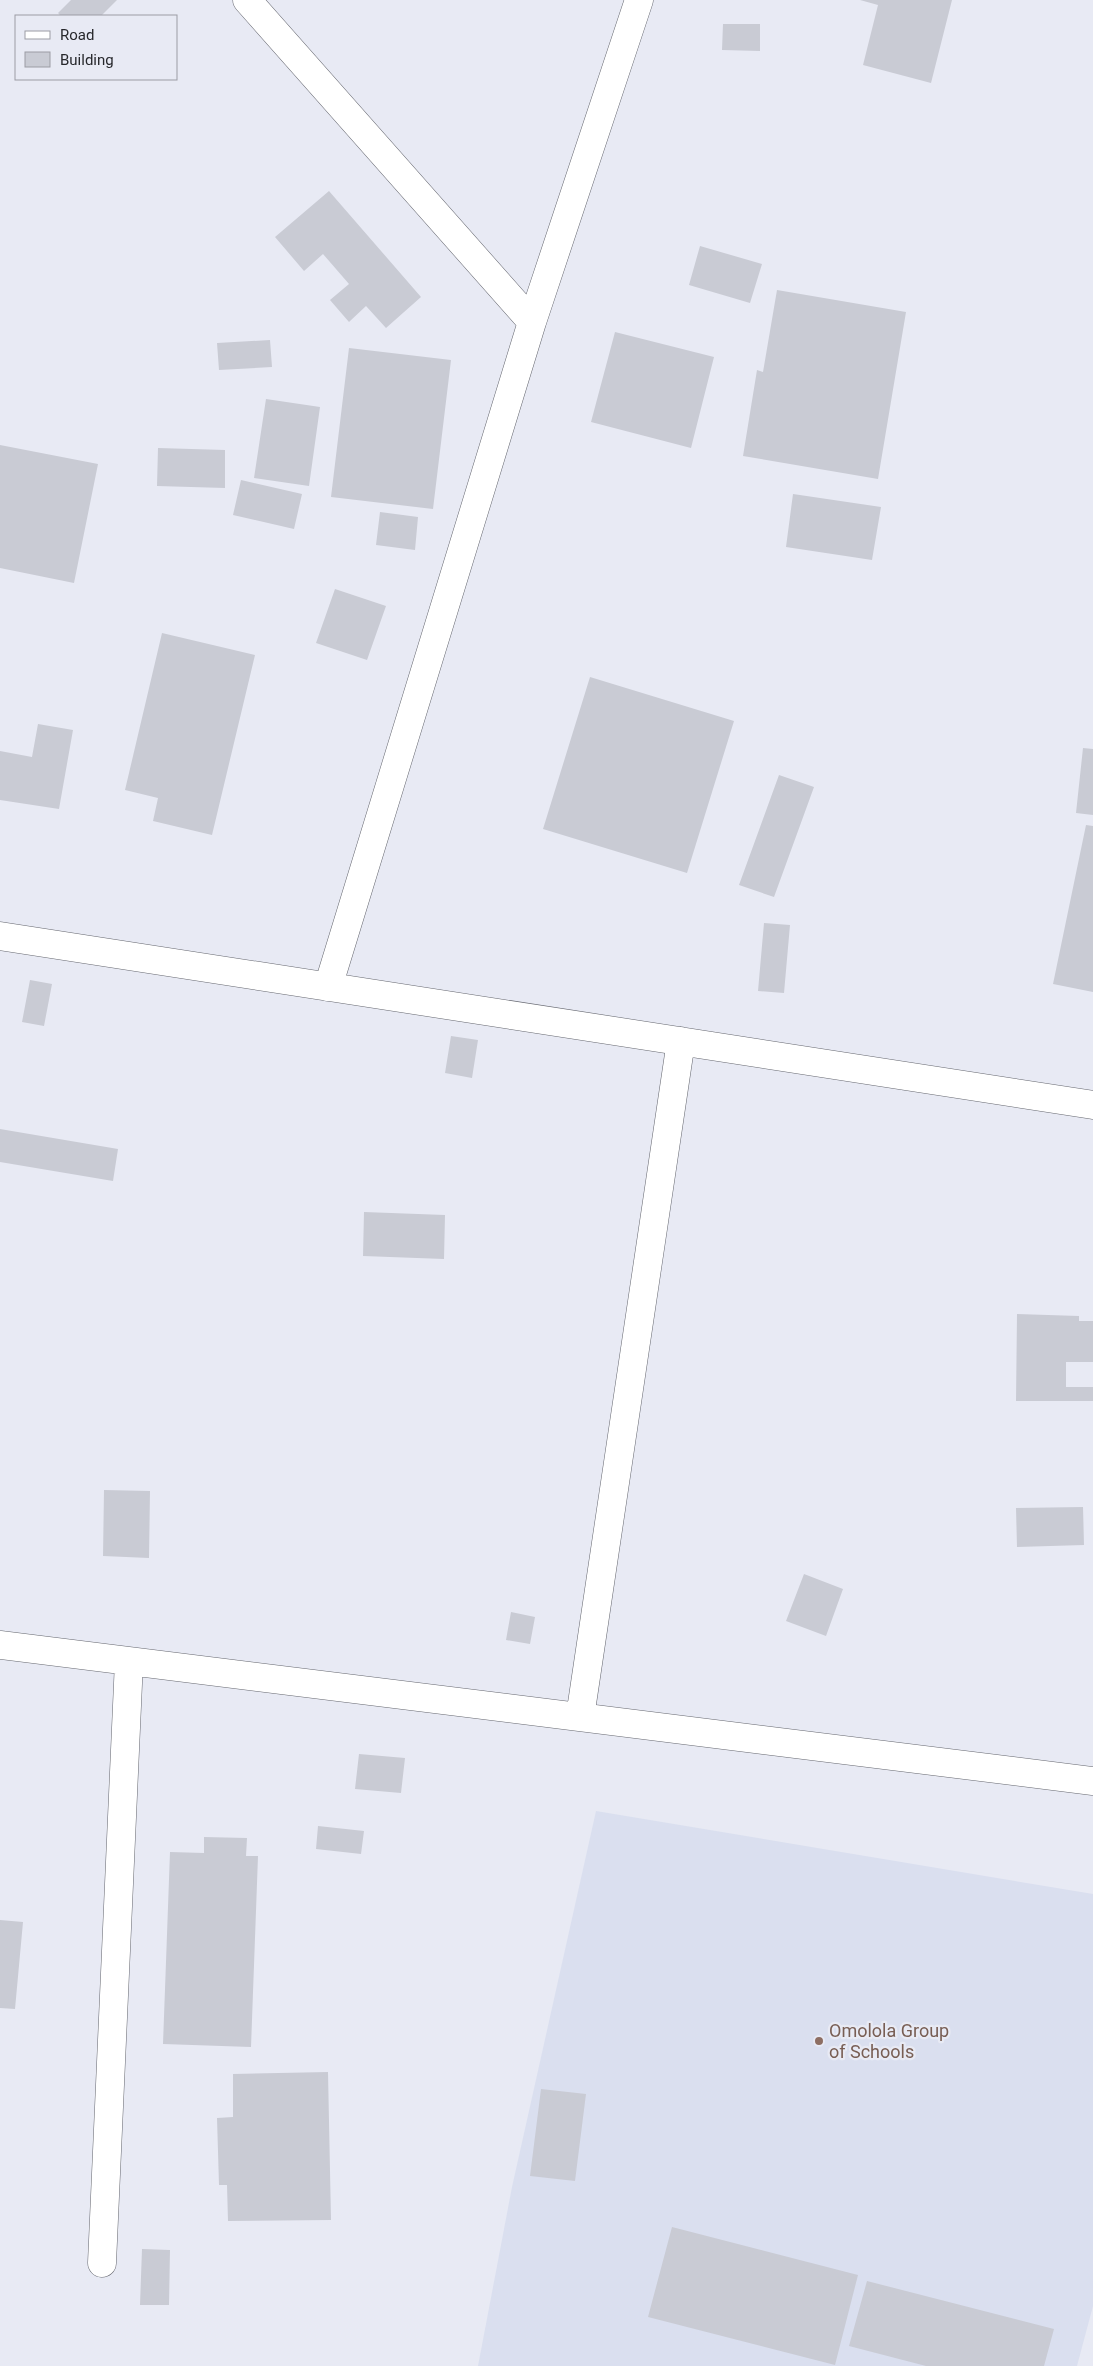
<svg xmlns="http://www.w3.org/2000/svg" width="1093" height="2366" font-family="Roboto,sans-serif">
<rect width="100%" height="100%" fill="#e8eaf4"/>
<path fill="#dadfef" d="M 596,1811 L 1093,1894 L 1093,2306 L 1077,2366 L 478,2366 L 512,2187 Z"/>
<path fill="#c9cbd4" d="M 71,0 L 117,0 L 101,16 L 61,16 L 58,13 Z
M 952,0 L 931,83 L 863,65 L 878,5 L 860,0 Z
M 723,24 L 760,24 L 760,51 L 722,50 Z
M 329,191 L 421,297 L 386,328 L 366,306 L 349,322 L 330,300 L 349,284 L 323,254 L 304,271 L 275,237 Z
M 700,246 L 762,264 L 750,303 L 689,285 Z
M 777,290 L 906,312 L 878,479 L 743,456 L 757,370 L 763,372 Z
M 615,332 L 714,357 L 691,448 L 591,422 Z
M 270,340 L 272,367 L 219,370 L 217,343 Z
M 349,348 L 451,360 L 433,509 L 331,497 Z
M 266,399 L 320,407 L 309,486 L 254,478 Z
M 0,445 L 98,464 L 74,583 L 0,568 Z
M 158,448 L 225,450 L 225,488 L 157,486 Z
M 241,480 L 302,494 L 294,529 L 233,515 Z
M 793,494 L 881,507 L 872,560 L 786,547 Z
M 380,512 L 418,517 L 415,550 L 376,545 Z
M 335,589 L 386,606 L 367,660 L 316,643 Z
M 162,633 L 255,655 L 212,835 L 153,821 L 158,798 L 125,790 Z
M 590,677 L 734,721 L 687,873 L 543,829 Z
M 38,724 L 73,730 L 59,809 L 0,800 L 0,751 L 32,757 Z
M 1083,748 L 1093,749 L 1093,815 L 1076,813 Z
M 779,775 L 814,787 L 774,897 L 739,885 Z
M 1086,825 L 1093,826 L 1093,992 L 1053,984 Z
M 764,923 L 790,925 L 784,993 L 758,991 Z
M 30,980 L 52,984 L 44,1026 L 22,1022 Z
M 451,1036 L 478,1040 L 472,1078 L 445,1073 Z
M 0,1129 L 118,1149 L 113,1181 L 0,1162 Z
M 364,1212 L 445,1215 L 444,1259 L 363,1256 Z
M 1017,1314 L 1079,1316 L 1079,1321 L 1093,1321 L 1093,1362 L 1066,1362 L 1066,1387 L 1093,1387 L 1093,1401 L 1016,1401 Z
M 104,1490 L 150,1491 L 149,1558 L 103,1556 Z
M 1083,1507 L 1084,1545 L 1017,1547 L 1016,1508 Z
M 804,1574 L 843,1589 L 826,1636 L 786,1621 Z
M 511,1612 L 535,1617 L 530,1644 L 506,1640 Z
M 359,1754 L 405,1758 L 401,1793 L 355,1789 Z
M 318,1826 L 364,1831 L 361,1854 L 316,1849 Z
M 204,1837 L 247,1838 L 246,1856 L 258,1856 L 251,2047 L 163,2044 L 170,1852 L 204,1853 Z
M 0,1920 L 23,1922 L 15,2009 L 0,2008 Z
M 328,2072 L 331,2220 L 228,2221 L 227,2185 L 219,2185 L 217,2118 L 233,2117 L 233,2074 Z
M 541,2089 L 586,2094 L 575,2181 L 530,2176 Z
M 672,2227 L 858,2275 L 835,2365 L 648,2317 Z
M 142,2249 L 170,2250 L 169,2305 L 140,2305 Z
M 867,2281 L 1054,2329 L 1044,2366 L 926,2366 L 849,2346 Z"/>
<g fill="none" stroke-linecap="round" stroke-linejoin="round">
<defs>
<path id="street" d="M 247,0 L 532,322
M 0,936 L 1093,1105
M 328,987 L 532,322 L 639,0
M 0,1645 L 1093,1781
M 580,1717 L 681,1041
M 102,2263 L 129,1661"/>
</defs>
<use href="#street" stroke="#65676f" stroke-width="29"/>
<use href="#street" stroke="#fff" stroke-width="28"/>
</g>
<circle fill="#8d6e63" stroke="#e8eaf4" stroke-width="2" cx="819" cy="2041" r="5"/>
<g text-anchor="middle" stroke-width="4.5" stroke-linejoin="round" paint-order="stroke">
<g font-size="18" fill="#785e54" stroke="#e8eaf4" text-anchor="start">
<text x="829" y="2037">Omolola Group<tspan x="829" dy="21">of Schools</tspan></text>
</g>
</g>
<rect x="15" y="15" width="162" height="65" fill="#e8eaf4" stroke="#9b9ca4"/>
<rect x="25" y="31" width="25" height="8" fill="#ffffff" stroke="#9b9ca4"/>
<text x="60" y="40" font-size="15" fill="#27282c">Road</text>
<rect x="25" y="52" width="25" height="15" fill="#c9cbd4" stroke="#9b9ca4"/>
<text x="60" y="65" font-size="15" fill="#27282c">Building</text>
</svg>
